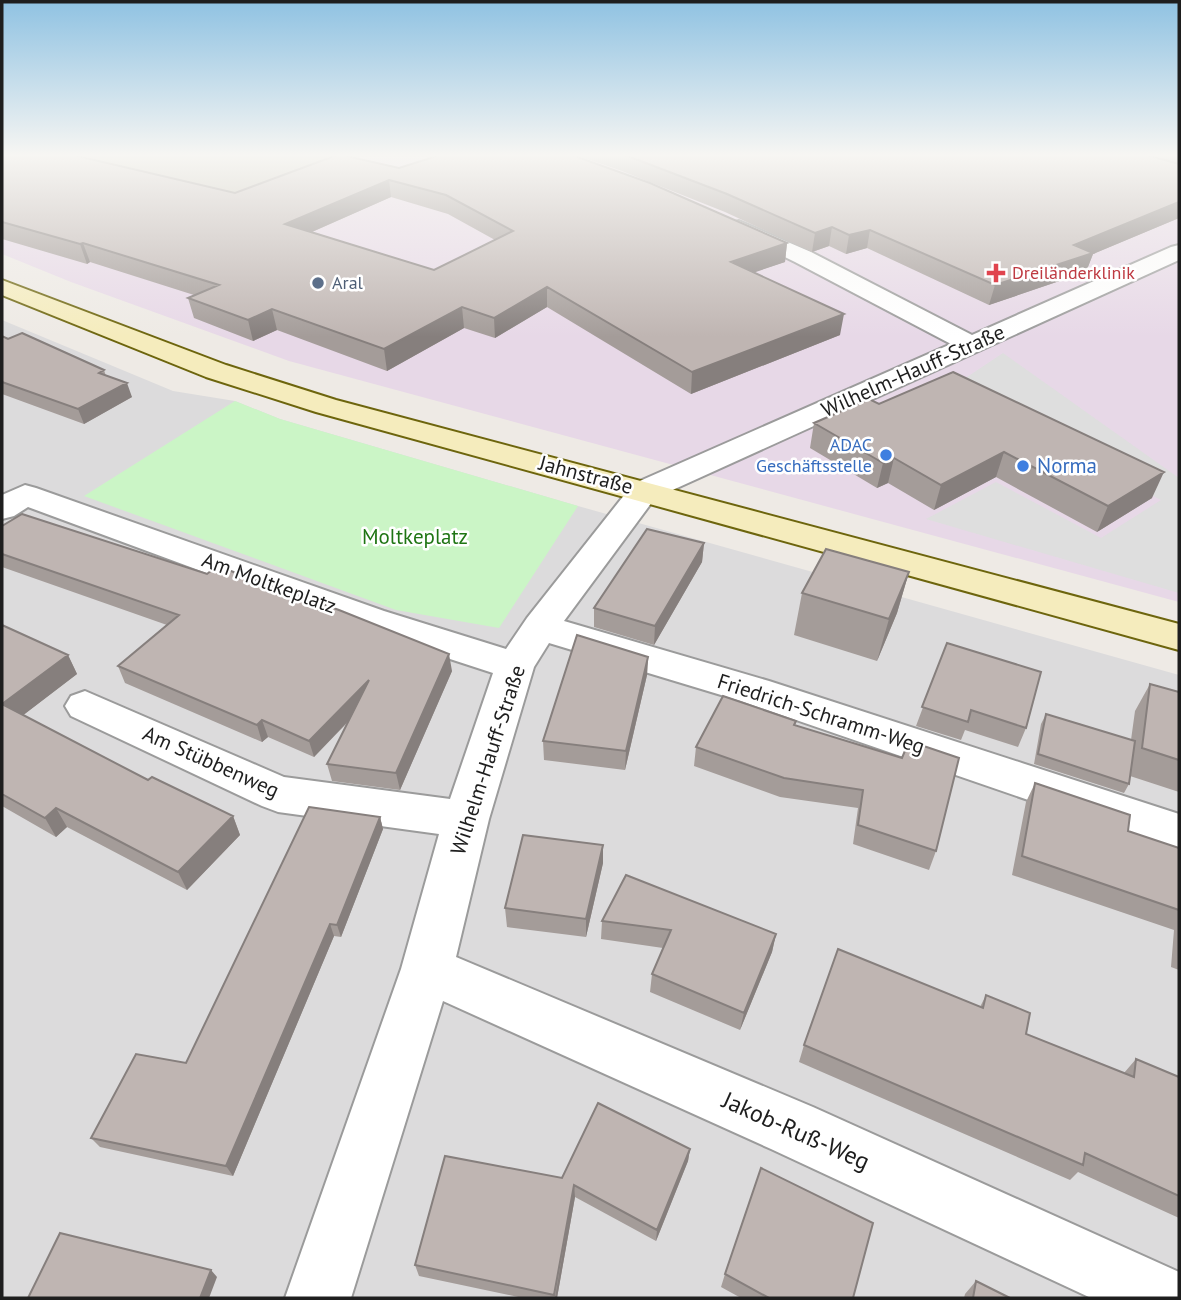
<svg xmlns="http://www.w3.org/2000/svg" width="1181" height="1300" font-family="'PT Sans',sans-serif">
<rect width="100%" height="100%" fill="#eeeae5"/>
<path fill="#dcdbdc" d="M 2,320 L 173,391 L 235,401 L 280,419 L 578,506 L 1179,675 L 1179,1298 L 2,1298 Z"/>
<path fill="#e7d8e7" d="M 2,155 L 1137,155 L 1179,167 L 1179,602 L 289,361 L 71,282 L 2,254 Z"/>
<path fill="#c2bfb1" d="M 75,155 L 363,155 L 249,200 Z"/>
<path fill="#cbf5c6" d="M 235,401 L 280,419 L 578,506 L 499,628 L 396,610 L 84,496 Z"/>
<path fill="#dedede" d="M 1003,353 L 1179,478 L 1179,593 L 926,519 L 996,482 L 1101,538 L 1161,500 L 1041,440 L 964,379 Z"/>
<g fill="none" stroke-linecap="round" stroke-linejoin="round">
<defs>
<path id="street" d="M 739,221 L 811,252 L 972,335 L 1171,247 L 1179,245 L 1179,260 L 655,498 L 564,621 L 769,681 L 1179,814 L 1179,852 L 741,701 L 549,643 L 534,667 L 489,819 L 456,957 L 813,1107 L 1179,1272 L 1179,1298 L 1091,1298 L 771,1149 L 443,1001 L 351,1298 L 285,1298 L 401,969 L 439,834 L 278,812 L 262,806 L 71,716 L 65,706 L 71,696 L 85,691 L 284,777 L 450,799 L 493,673 L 358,629 L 28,507 L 14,516 L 2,519 L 2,495 L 25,485 L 36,488 L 384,611 L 506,649 L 527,618 L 633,484 L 951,344 L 795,262 L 732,231 L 728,227 L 732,223 Z"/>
<path id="secondary" d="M 2,280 L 226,365 L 336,400 L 1179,624 L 1179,650 L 316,412 L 206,377 L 2,295 Z"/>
</defs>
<use href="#street" stroke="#9b9b9b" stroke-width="4"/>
<use href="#secondary" stroke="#6d650d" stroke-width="4"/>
<use href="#street" fill="#fff" fill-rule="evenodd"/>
<use href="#secondary" fill="#f5ecbd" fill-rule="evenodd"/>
</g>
<path fill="#a49c99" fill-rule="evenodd" d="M 2,155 L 235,193 L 399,168 L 787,243 L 785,262 L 754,272 L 840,335 L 691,394 L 547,307 L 495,338 L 464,328 L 387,371 L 277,330 L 253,341 L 194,318 L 188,298 L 194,295 L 90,262 L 87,264 L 2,239 ZM 391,197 L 448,214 L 495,240 L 434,270 L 312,232 Z
M 576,155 L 1179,155 L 1179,218 L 1093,254 L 1086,272 L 989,305 L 867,248 L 846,254 L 829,246 L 812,252 L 725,212 L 622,171 Z
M 2,336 L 104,370 L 106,376 L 132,397 L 84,424 L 2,394 Z
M 879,404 L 1152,498 L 1097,532 L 996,477 L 934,510 L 888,483 L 877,488 L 810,448 L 814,423 Z
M 2,526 L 452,671 L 400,790 L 332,781 L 327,764 L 348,722 L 314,757 L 268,737 L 262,742 L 125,683 L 118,666 L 167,625 L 2,567 Z
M 704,543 L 702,562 L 654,645 L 594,627 L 594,608 Z
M 909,572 L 897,613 L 877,661 L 794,635 L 802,593 Z
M 2,625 L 68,655 L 77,674 L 23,715 L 148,780 L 233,816 L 240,835 L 187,890 L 67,827 L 56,837 L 2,806 Z
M 947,643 L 1026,728 L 1018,747 L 965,730 L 961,740 L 916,726 Z
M 648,657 L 647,675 L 625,770 L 544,760 L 543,741 Z
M 1150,684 L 1179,692 L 1179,792 L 1130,776 L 1129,784 L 1124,793 L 1034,764 L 1041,724 L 1046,714 L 1131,740 L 1135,711 Z
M 796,721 L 795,725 L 936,851 L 929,870 L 853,844 L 858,808 L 780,797 L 694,766 L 696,747 Z
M 1035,783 L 1128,831 L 1179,848 L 1179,970 L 1171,967 L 1174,930 L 1012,875 L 1026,802 Z
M 380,817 L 383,829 L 341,937 L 334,936 L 233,1176 L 100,1147 L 91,1138 L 186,1063 Z
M 603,845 L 603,863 L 586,937 L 507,927 L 505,908 Z
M 602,921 L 776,934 L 772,952 L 740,1030 L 650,992 L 652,974 L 663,948 L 601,939 Z
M 986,995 L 1026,1034 L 1124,1073 L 1136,1059 L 1179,1077 L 1179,1218 L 1078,1172 L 1070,1180 L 799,1062 L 804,1045 L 980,1007 Z
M 690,1149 L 688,1161 L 656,1241 L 575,1197 L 557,1298 L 523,1298 L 419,1276 L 415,1265 L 562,1178 Z
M 725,1274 L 853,1298 L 741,1298 L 721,1287 Z
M 976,1281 L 1010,1298 L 964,1298 L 965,1294 Z"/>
<path fill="#867f7d" d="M 389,180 L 391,197 L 289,242 L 285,224 Z
M 1179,202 L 1179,218 L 1093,254 L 1086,272 L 989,305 L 995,285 L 1074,245 Z
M 832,227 L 829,246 L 812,252 L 815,233 Z
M 870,230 L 867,248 L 846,254 L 849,235 Z
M 83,243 L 90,262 L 87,264 L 80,244 Z
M 787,243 L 785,262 L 729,281 L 731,262 Z
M 547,287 L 547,307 L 495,338 L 494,318 Z
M 462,307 L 464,328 L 387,371 L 384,349 Z
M 272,309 L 277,330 L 253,341 L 248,320 Z
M 844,314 L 840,335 L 691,394 L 692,372 Z
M 127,383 L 132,397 L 84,424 L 78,409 Z
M 1004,452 L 996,477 L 934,510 L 941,485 Z
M 894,458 L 888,483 L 877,488 L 883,463 Z
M 1164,472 L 1152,498 L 1097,532 L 1108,506 Z
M 704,543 L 702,562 L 654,645 L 655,626 Z
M 909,572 L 897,613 L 877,661 L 889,619 Z
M 449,654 L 452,671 L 400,790 L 396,773 Z
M 68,655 L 77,674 L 13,723 L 2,704 Z
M 648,657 L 647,675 L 625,770 L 626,751 Z
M 369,680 L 372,696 L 314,757 L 309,741 Z
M 262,720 L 268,737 L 262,742 L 257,725 Z
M 56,808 L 67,827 L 56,837 L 45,818 Z
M 233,816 L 240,835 L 187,890 L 178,872 Z
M 380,817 L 383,829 L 341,937 L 337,925 Z
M 603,845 L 603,863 L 586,937 L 586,919 Z
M 330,924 L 334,936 L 233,1176 L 226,1166 Z
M 776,934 L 772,952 L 740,1030 L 744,1013 Z
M 690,1149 L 688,1161 L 656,1241 L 657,1230 Z
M 574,1185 L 575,1197 L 557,1298 L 555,1298 Z
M 211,1270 L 217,1277 L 209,1298 L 200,1298 Z"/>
<path fill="#bfb5b2" stroke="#867f7d" stroke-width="2" fill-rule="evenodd" d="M 2,155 L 73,155 L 235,193 L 337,155 L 342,155 L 399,168 L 440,155 L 572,155 L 650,183 L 787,243 L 731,262 L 844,314 L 692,372 L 547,287 L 494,318 L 462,307 L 384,349 L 272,309 L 248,320 L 188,298 L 219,285 L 83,243 L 80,244 L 2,222 ZM 389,180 L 446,195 L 513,231 L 434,270 L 285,224 Z
M 625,155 L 1147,155 L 1179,164 L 1179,202 L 1074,245 L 1093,253 L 995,285 L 870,230 L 849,235 L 832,227 L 815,233 L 727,194 Z
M 22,333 L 104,370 L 99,373 L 127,383 L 78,409 L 2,382 L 2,336 L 8,339 Z
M 953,372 L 1164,472 L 1108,506 L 1004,452 L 941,485 L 894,458 L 883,463 L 814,423 L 869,399 L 879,404 Z
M 22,514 L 207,574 L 217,566 L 339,610 L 449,654 L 396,773 L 327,764 L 369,680 L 309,741 L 262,720 L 257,725 L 118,666 L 179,615 L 2,554 L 2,526 Z
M 647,529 L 704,543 L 655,626 L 594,608 Z
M 826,549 L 909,572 L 889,619 L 802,593 Z
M 2,625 L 68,655 L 2,704 L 148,780 L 152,777 L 233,816 L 178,872 L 56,808 L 45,818 L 2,794 Z
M 577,635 L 648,657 L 626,751 L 543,741 Z
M 947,643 L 1041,672 L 1026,728 L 971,710 L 968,722 L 922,707 Z
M 1150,684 L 1179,692 L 1179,760 L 1142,748 Z
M 723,696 L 796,721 L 794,725 L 902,758 L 909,741 L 959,758 L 936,851 L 858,825 L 863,790 L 784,778 L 696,747 Z
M 1046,714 L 1135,741 L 1129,784 L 1038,754 Z
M 1035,783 L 1130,815 L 1128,831 L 1179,848 L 1179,910 L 1022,856 Z
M 309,807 L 380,817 L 337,925 L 330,924 L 226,1166 L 91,1138 L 136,1054 L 186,1063 Z
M 523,835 L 603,845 L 586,919 L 505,908 Z
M 626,875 L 776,934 L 744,1013 L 652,974 L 671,930 L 602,921 Z
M 838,949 L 983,1008 L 986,995 L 1030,1013 L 1026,1034 L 1134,1077 L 1136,1059 L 1179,1077 L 1179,1196 L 1085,1153 L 1083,1165 L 804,1045 Z
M 598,1103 L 690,1149 L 657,1230 L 574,1185 L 554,1295 L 415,1265 L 445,1156 L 562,1178 Z
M 761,1168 L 873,1223 L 853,1298 L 769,1298 L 725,1274 Z
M 60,1233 L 211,1270 L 200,1298 L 28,1298 Z
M 976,1281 L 1010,1298 L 973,1298 Z"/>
<linearGradient id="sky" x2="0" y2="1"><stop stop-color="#8fc2e2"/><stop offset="0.46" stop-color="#f7f6f3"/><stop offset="1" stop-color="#f7f6f3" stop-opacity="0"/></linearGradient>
<rect width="1181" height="337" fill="url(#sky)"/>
<path fill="#e0444e" stroke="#fff" stroke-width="2.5" d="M992.5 262.5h7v7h7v7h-7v7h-7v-7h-7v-7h7z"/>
<circle fill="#5c6f8a" stroke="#fff" stroke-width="2.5" cx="318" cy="283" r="7"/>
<g fill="#3f7fe0" stroke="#fff" stroke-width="2.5">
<circle cx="886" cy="455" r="7"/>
<circle cx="1023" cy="466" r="7"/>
</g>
<g text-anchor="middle" stroke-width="5" stroke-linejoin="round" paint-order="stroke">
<g font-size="18" fill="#be3a42" stroke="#fff" text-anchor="start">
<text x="1012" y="279">Dreiländerklinik</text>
</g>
<g font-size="18" fill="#4e5e75" stroke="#fff" text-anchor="start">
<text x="332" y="289">Aral</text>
</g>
<g font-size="18" fill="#366cbe" stroke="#fff" text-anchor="end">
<text x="872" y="451">ADAC<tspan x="872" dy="21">Geschäftsstelle</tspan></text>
</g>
<g font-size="21" fill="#1e1e1e" stroke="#fff">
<text transform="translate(913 371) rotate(-24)" y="7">Wilhelm-Hauff-Straße</text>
<text transform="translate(586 475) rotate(15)" y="7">Jahnstraße</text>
<text transform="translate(269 583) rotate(20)" y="7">Am Moltkeplatz</text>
<text transform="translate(821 714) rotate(18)" y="7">Friedrich-Schramm-Weg</text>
<text transform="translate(488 760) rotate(-72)" y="7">Wilhelm-Hauff-Straße</text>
<text transform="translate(211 762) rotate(24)" y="7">Am Stübbenweg</text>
</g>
<g font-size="21" fill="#366cbe" stroke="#fff" text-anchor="start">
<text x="1037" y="473">Norma</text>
</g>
<g font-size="21" fill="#1f7514" stroke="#fff">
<text x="415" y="544">Moltkeplatz</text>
</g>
<g font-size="24" fill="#1e1e1e" stroke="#fff">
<text transform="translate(796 1131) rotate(24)" y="8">Jakob-Ruß-Weg</text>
</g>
</g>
<rect width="1181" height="1300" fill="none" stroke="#1e1e1e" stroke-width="7"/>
</svg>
